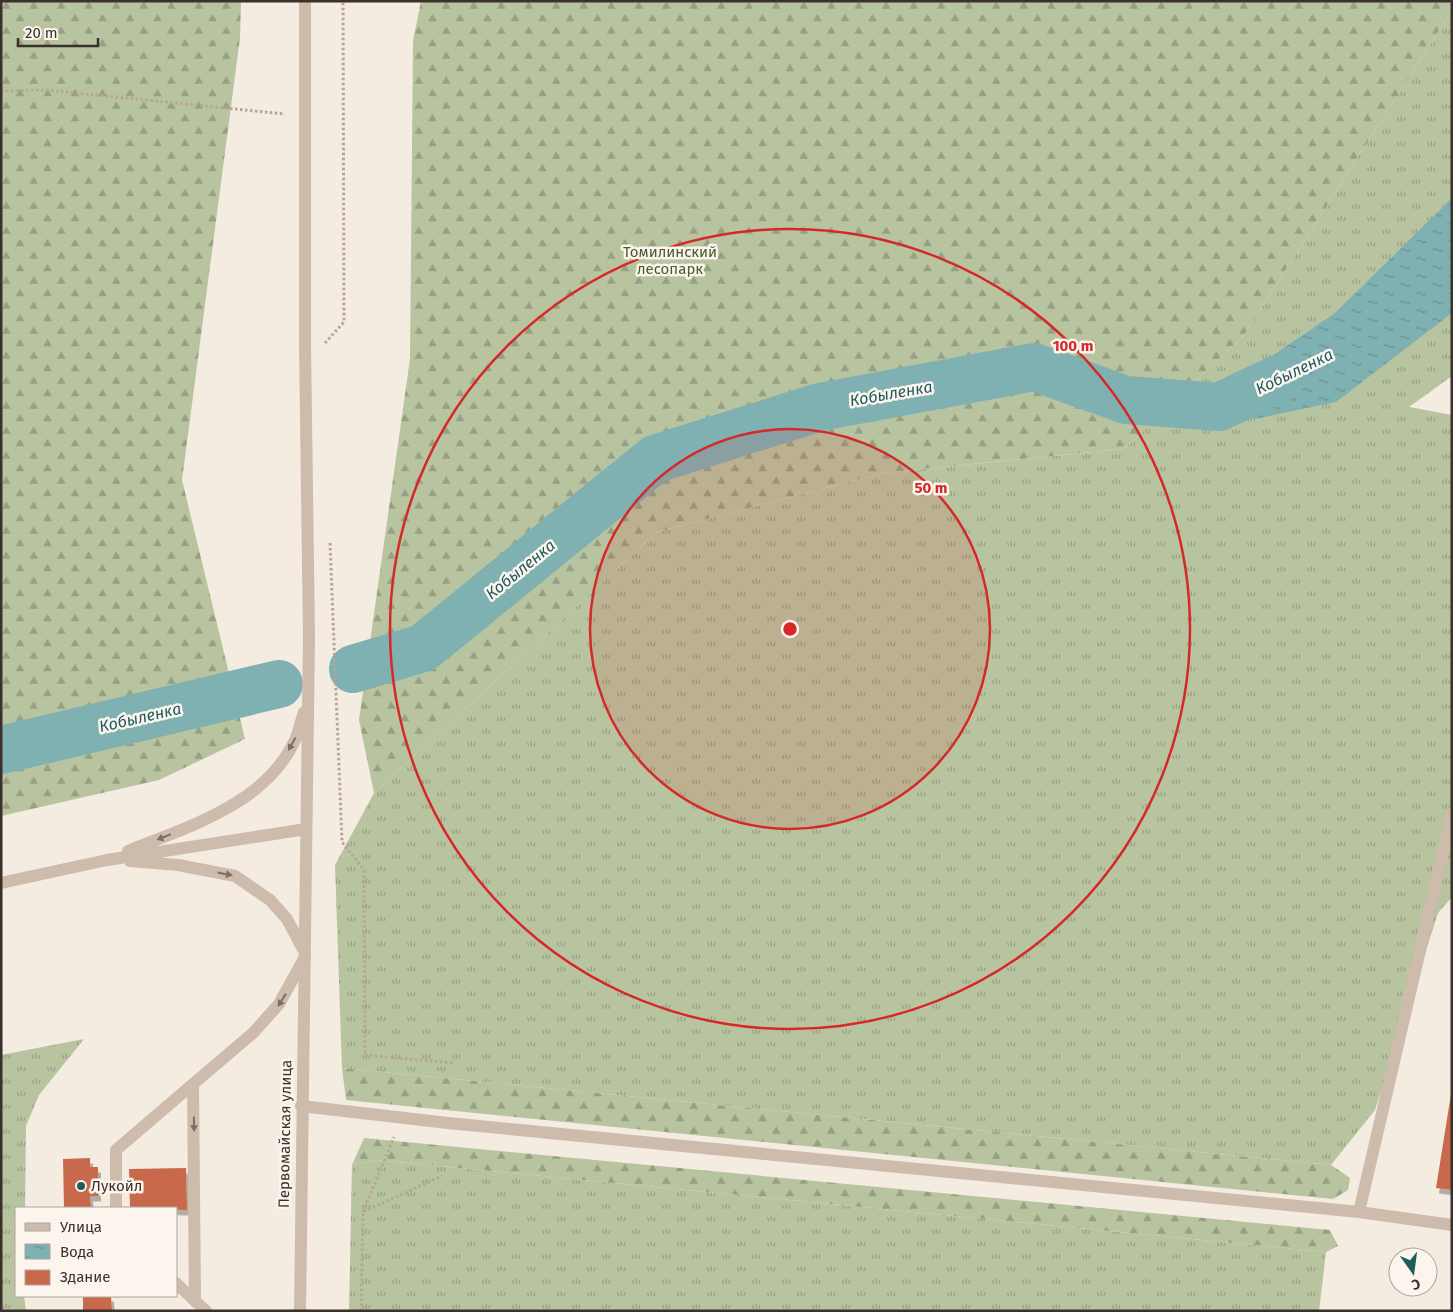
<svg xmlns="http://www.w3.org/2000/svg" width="1453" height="1312" font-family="'Fira Sans',sans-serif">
<defs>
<pattern id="grass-tufts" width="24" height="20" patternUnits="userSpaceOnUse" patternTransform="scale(1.25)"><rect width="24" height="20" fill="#b8c4a0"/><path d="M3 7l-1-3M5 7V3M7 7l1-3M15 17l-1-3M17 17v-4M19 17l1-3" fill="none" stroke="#97a083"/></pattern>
<pattern id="forest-firs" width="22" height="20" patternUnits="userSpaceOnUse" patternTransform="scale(1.25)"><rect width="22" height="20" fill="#b8c4a0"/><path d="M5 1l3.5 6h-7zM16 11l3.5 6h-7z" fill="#97a083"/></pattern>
<pattern id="water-ripples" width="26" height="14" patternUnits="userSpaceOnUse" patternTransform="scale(1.25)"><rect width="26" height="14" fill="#7fb0b2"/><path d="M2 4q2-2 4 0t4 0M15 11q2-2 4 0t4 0" fill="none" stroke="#699091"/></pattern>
<filter id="shadow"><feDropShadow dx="3" dy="5.5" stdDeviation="0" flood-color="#0004"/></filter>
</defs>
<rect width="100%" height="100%" fill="#f4ebe1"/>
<path fill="url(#grass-tufts)" d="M 1452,10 L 1452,376 L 1409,407 L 1452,415 L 1452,897 L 1438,913 L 1375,1110 L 1331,1165 L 342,1068 L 335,865 L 374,793 L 657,532 L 883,473 L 1124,449 L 1244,335 Z
M 84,1039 L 39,1095 L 26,1126 L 25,1208 L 16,1208 L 16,1296 L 24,1296 L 26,1311 L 1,1311 L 1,1055 Z
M 377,1160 L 1326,1252 L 1319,1311 L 349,1311 L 352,1165 Z"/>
<path fill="url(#forest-firs)" d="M 1,1 L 241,1 L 240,38 L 182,480 L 245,739 L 159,780 L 1,816 Z
M 421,1 L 1452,1 L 1452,10 L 1244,335 L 1124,449 L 883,473 L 657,532 L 374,793 L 359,720 L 410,359 L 413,41 Z
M 342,1068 L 1331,1165 L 1350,1178 L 1348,1190 L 1333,1199 L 346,1100 Z
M 364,1138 L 1330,1230 L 1338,1246 L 1326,1252 L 377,1160 L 352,1165 Z"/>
<path fill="url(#water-ripples)" d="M 1452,198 L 1452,313 L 1336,402 L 1255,419 L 1219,407 L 1254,368 L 1335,313 Z"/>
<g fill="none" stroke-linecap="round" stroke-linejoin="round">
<path stroke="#7fb0b2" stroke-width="48" d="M 353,669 L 423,648 L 655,459 L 820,407 L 1034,367 L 1126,400 L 1219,407 L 1278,379
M 1,750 L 279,684"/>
</g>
<path fill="#c8694b" filter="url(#shadow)" d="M 1451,1094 L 1452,1094 L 1452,1190 L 1436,1188 Z
M 90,1158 L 90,1167 L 98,1167 L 98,1196 L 90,1196 L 91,1208 L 64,1208 L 63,1159 Z
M 186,1168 L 187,1210 L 130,1208 L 129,1169 Z
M 83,1296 L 111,1296 L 112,1311 L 83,1311 Z"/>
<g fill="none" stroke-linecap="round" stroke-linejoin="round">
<path stroke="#b9a596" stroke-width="3" stroke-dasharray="2.5 2.5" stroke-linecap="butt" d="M 1,91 L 45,90 L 285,114
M 325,343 L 344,322 L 343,1
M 330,543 L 342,842 L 364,870 L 365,1055 L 453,1063
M 363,1212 L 394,1137
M 361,1311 L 363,1212 L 442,1176"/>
<path stroke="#cdbbac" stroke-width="12" d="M 301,1106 L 448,1123 L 1359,1212 L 1452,1225
M 116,1208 L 116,1150 L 193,1084
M 1359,1212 L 1452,813
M 176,1283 L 195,1301
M 206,1311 L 195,1301 L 193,1084 L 253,1033 L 279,1004 L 305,957"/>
<path stroke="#cdbbac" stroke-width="12" d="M 128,851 C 189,826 267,804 296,738 C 299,730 301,721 304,712
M 130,861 L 178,865 L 235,876 L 270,900 L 287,919 L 305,953
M 1,883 L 107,860 L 306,829
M 300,1311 L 309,637 L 305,344 L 305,1"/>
</g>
<defs><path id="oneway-solid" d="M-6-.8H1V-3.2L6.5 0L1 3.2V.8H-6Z" transform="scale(1.25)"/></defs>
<g fill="#7d6f65">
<use href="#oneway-solid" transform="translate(292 744) rotate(119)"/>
<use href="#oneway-solid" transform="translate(164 837) rotate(158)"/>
<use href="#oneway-solid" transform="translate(225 874) rotate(11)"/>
<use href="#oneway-solid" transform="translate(282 1000) rotate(122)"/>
<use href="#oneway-solid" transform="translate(194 1124) rotate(89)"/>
</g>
<circle cx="790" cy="629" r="200" fill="#d62828" fill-opacity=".12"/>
<g fill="none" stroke="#d62828" stroke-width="2.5">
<circle cx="790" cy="629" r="200"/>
<circle cx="790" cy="629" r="400"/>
</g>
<circle fill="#1f5a5e" stroke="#fbf5ee" stroke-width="2" cx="81" cy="1186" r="5"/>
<g text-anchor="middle" stroke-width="5" stroke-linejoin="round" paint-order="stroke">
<g font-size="15" fill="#4a5a2e" stroke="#fbf5ee">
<text x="670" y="257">Томилинский<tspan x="670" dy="17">лесопарк</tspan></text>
</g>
<g font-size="15" fill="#3b302b" stroke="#fbf5ee">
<text transform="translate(285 1134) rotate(-89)" y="5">Первомайская улица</text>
</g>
<g font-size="15" fill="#3b302b" stroke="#fbf5ee" text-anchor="start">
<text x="91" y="1191">Лукойл</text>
</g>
<g font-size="16" font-style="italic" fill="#1f5a5e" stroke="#fbf5ee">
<text transform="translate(1294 371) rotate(-26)" y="6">Кобыленка</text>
<text transform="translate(891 393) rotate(-10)" y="6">Кобыленка</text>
<text transform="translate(520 569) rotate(-39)" y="6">Кобыленка</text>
<text transform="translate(140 717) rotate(-13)" y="6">Кобыленка</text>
</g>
</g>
<circle cx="790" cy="629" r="8" fill="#d62828" stroke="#fbf5ee" stroke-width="2.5"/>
<g font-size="15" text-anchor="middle" font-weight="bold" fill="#d62828" stroke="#fbf5ee" stroke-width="5" stroke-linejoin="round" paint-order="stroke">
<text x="1073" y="351">100 m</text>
<text x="931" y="493">50 m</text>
</g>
<rect width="1453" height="1312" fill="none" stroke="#3b302b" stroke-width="5"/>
<rect x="15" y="1207" width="162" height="90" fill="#fbf5ee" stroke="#aea6a0"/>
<rect x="25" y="1223" width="25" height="8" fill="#cdbbac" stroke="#aea6a0"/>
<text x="60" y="1232" font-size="15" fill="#3b302b">Улица</text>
<rect x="25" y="1244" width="25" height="15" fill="url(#water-ripples)" stroke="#aea6a0"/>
<text x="60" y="1257" font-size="15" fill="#3b302b">Вода</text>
<rect x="25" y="1270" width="25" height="15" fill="#c8694b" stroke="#aea6a0"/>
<text x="60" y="1282" font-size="15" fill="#3b302b">Здание</text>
<g transform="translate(1413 1272) rotate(166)"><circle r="24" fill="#fbf5ee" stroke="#aea6a0"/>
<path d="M0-4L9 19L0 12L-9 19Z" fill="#1f5a5e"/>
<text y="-8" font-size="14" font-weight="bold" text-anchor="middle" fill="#3b302b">С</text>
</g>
<path d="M18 38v8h80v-8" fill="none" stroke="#3b302b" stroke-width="2.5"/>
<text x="25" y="38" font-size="15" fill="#3b302b" stroke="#fbf5ee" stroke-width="4" paint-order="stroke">20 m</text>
</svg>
